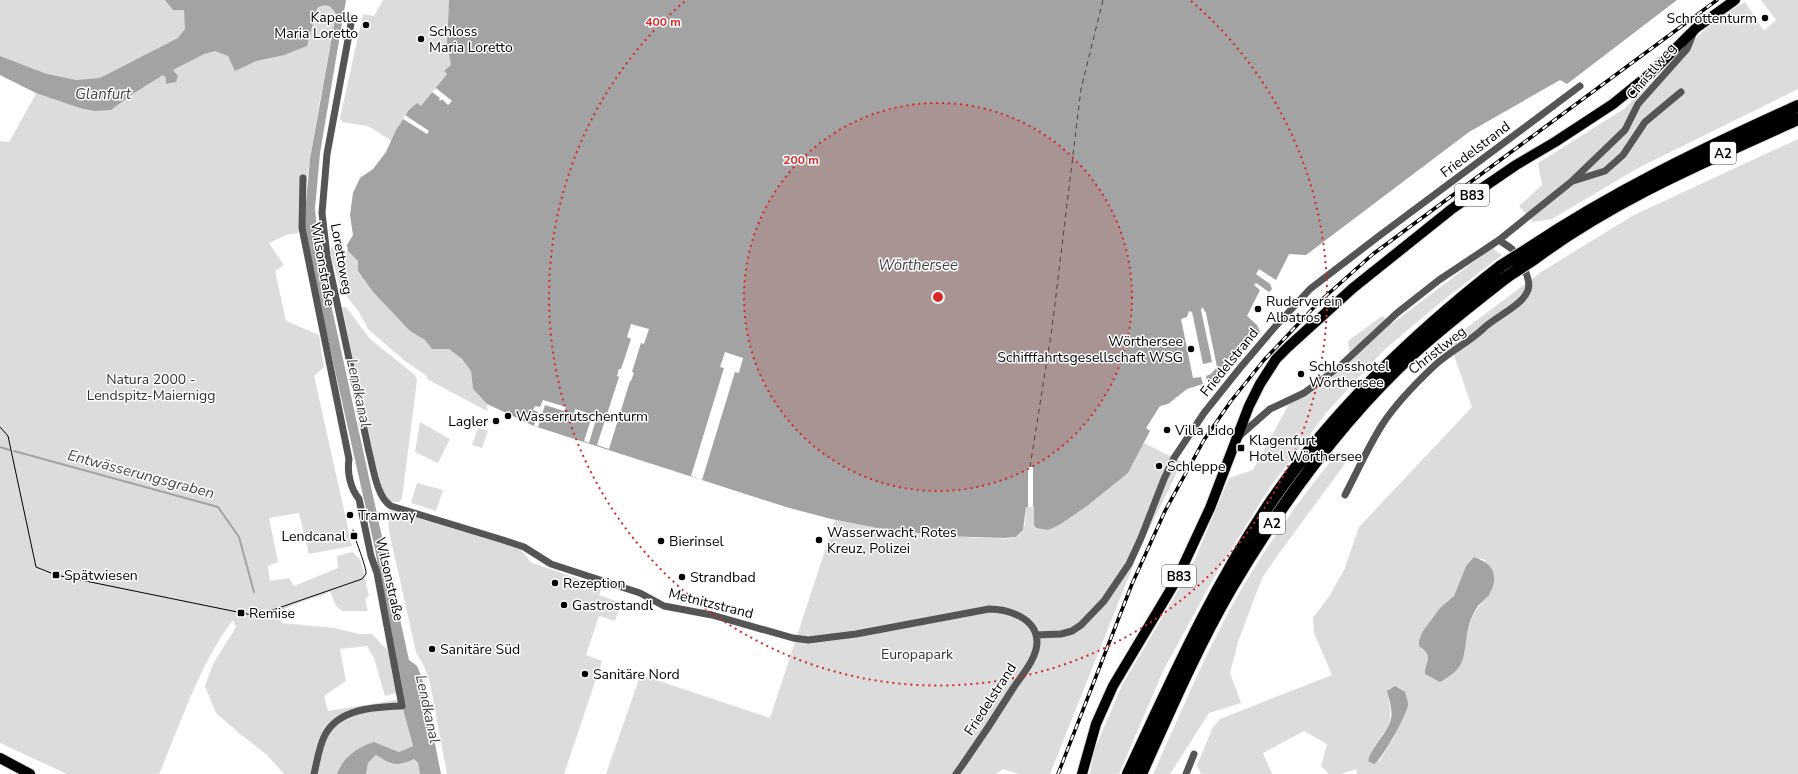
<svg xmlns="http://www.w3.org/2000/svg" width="1798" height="774" font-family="'Nunito Sans',sans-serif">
<rect width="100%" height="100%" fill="#fff"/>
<path fill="#dcdcdc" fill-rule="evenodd" d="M 0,0 L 321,0 L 330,5 L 336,14 L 318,111 L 298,233 L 286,235 L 269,243 L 284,265 L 275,271 L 286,321 L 319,335 L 324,367 L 314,376 L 352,546 L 309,554 L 299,513 L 269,518 L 278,562 L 268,566 L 270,581 L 289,578 L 294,586 L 338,568 L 337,556 L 353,552 L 361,561 L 369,596 L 365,599 L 368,611 L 342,611 L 336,606 L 330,591 L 324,595 L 306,600 L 279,611 L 281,623 L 334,628 L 359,634 L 372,634 L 388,651 L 396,693 L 385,696 L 374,658 L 367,646 L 340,649 L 346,681 L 324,696 L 328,711 L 403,699 L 404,713 L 413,746 L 399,752 L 374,742 L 339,770 L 337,774 L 284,774 L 266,754 L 240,734 L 216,713 L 205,686 L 213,664 L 236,627 L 233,620 C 201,661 180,725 159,774 L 67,774 L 0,743 L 0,141 L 9,142 L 47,74 L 0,56 Z
M 383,0 L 449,0 L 447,44 L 451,65 L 444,71 L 447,74 L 421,106 L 405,116 L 396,130 L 392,141 L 368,126 L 342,122 L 340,118 L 363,14 L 374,16 Z
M 1761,0 L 1798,0 L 1798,89 L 1638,168 L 1552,219 L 1533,222 L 1519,206 L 1542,185 L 1538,163 L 1624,109 L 1702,32 L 1723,15 L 1745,2 L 1764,31 L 1776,20 Z
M 1798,139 L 1798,774 L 1357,774 L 1356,769 L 1341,774 L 1329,774 L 1321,766 L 1327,744 L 1304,731 L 1263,753 L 1272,774 L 1201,774 L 1197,765 L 1213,727 L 1220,719 L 1332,675 L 1314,633 L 1313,618 L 1330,595 L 1344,570 L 1359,527 L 1472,407 L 1449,341 L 1541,272 L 1634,215 ZM 1474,557 L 1485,560 L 1488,596 C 1469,615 1468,629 1464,654 L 1425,668 C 1430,656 1426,650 1419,640 L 1433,617 L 1454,596 L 1466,566 ZM 1387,691 L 1398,726 L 1394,737 L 1379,762 L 1374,747 C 1392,723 1393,720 1387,691 Z
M 332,247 L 340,247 L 348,251 L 358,261 L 358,271 L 373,292 L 410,331 L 425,340 L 432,349 L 449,349 L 462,359 L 471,371 L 473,389 L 487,404 L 487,411 L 427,379 L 427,376 L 405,361 L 368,329 L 359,312 L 341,289 L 330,252 Z
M 1492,248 L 1502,255 L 1441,302 L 1384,350 L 1326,413 L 1268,490 L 1216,574 L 1164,669 L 1119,774 L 1090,774 L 1094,751 L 1122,685 L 1191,569 L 1229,478 L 1253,470 L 1289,404 L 1351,365 L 1348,341 L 1382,316 L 1393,323 Z
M 342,307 L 346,307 L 370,339 L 415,375 L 417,380 L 402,498 L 399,502 L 390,502 L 385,499 L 374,458 Z
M 420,422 L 450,439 L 438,463 L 415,452 Z
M 478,428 L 488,431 L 482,448 L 472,445 Z
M 1144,443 L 1182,462 L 1141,546 L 1050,774 L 1019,774 L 1003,769 L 996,774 L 606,774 L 639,679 L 644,676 L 770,718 L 835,520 C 885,529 937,537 989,538 C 997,538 1008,540 1016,537 C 1027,532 1025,517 1026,507 L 1034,507 L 1034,525 L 1036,528 L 1048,530 L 1087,506 L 1128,473 Z
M 1350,457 L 1280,552 L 1262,578 L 1238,642 L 1230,673 L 1241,703 L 1209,713 L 1170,774 L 1153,774 C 1181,713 1207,648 1241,590 C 1268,543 1300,500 1333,458 Z
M 417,483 L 443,490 L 436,511 L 411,503 Z
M 391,510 L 501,543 C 515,548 523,548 530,562 L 602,587 L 599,595 L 621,603 L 615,621 L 599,616 L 586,655 L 602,661 L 564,774 L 447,774 L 430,683 L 424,666 L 416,652 L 389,531 L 387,512 Z
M 376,755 L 391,764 L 414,759 L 418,763 L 420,774 L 366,774 L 368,763 Z"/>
<path fill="#a3a3a3" d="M 165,0 L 346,0 L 320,153 L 315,208 L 318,245 L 409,660 L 417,666 L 422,678 L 441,774 L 420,774 L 418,763 L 414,759 C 396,767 392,765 376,755 L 368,763 L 366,774 L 337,774 C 343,757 358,747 374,742 L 399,752 L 413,746 L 404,713 L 375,549 L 310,259 L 304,225 L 310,159 L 336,14 C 331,5 326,3 317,8 L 307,46 L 284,55 L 256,61 L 235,71 L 228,56 L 215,51 L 204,54 L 173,70 L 178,76 L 176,82 L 166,84 L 166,78 L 163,75 L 131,95 L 111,110 L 94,111 L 80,108 L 36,93 L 0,75 L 0,56 L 47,74 L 76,80 L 100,78 L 178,38 L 185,29 L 184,10 L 173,10 Z
M 449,0 L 1677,0 L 1567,84 L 1560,80 L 1469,132 L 1306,255 L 1289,254 L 1276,280 L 1259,269 L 1256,274 L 1270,284 L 1272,289 L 1269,292 L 1256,283 L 1254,285 L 1260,290 L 1247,316 L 1257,325 L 1260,332 L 1236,357 L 1225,360 L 1218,376 L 1207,381 L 1206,376 L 1211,374 L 1217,367 L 1206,313 L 1202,307 L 1201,310 L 1212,362 L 1203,364 L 1192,312 L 1189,311 L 1187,317 L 1181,319 L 1193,378 L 1201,377 L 1203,384 L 1187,389 L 1168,404 L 1160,406 L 1146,428 L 1150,431 L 1128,473 L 1087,506 L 1059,525 L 1048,530 L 1036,528 L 1034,525 L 1034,507 L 1026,507 L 1023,530 L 1016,537 L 1004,538 L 944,536 L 878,528 L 831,519 L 786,507 L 534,426 L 487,404 L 473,389 L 471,371 L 462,359 L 449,349 L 432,349 L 425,340 L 410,331 L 373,292 L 358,271 L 358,261 L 348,251 L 347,245 L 353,235 L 350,215 L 353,193 L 360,178 L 373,169 L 386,152 L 396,130 L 409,110 L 417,103 L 421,106 L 447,74 L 444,71 L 451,65 L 447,44 Z
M 1474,557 C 1493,563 1500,576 1489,595 C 1486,599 1481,602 1478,606 C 1475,610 1473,615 1471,619 C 1469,624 1468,630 1467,635 C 1463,661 1465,668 1440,682 L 1425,674 C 1425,661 1434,656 1419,646 L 1419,640 L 1423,631 L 1440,608 L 1454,596 L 1466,566 Z
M 1395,686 L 1405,692 C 1406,696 1408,701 1408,705 C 1407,714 1382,760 1374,764 L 1368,761 C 1372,746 1385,736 1390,722 C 1394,712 1389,700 1387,691 Z"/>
<path fill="#fff" d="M 436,88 L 452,101 L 448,105 L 442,99 L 440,101 L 439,99 L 440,98 L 432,92 Z
M 405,115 L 429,131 L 427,134 L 403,119 Z
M 631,324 L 649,329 L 644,344 L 641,343 L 632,372 L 634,373 L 631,381 L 630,381 L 609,449 L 597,445 L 619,377 L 617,376 L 619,369 L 621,369 L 631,339 L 627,337 Z
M 725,352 L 743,358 L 739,373 L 735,372 L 702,480 L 691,476 L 724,368 L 720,367 Z
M 543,400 L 566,407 L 564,411 L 545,405 L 538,427 L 534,426 L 538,412 L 533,410 L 535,406 L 540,407 Z
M 575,409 L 597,416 L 589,443 L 584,441 L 591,419 L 574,414 Z
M 1028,467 L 1033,467 L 1033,507 L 1028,507 Z"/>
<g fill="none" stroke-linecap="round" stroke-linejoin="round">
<path stroke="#a3a3a3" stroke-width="2" d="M 0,447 L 10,450
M 14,451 L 218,507 L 239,537 L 254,592"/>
<path stroke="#444" stroke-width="1" stroke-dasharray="5 4" stroke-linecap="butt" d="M 1030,467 L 1052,328 L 1081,89 L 1103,0"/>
<defs>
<path id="primary" d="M 0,758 L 30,774
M 1082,774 L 1096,724 L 1113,686 L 1177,579 L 1210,508 L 1249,406 L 1260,384 L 1276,359 L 1288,347 L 1353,288 L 1453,208 L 1516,165 L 1555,142 L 1613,104 L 1650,74 L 1696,28 L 1735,0"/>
<path id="highway" d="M 1528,249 C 1615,191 1703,149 1798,106
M 1534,259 C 1614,199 1708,160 1798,119
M 1128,774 C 1172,680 1214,585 1273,499 C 1335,409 1415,333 1501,266
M 1141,774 C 1169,712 1196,649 1230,590 C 1281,503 1341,420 1415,352 C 1445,325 1476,301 1508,276"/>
</defs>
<use href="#primary" stroke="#dbdbdb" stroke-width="12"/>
<use href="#highway" stroke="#dbdbdb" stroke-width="14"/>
<path stroke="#555" stroke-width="7" d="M 352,18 L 327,154 L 322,213 L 327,256 L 369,452 C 373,467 377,498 391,506 L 503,540 L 524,547 L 551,564 L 640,593 L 664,606 L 712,615 L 793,638 L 808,640 L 856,634 L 989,609 C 1008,609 1037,618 1037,642 C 1037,659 1021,676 1012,690 C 994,719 976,746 956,774
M 303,178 L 302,228 L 349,459 C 347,472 350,488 359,499 L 371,556 L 377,573 L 402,706 C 376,707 339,708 325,735 C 319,746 317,762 314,774
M 1573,181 L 1605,171 L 1623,155 L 1645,122 L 1681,92
M 1499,240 L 1571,182 L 1625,130 L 1638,104 L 1687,49 L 1694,32
M 1237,438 L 1270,409 L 1304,393 L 1339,367 L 1397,313 L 1439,280 L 1499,240 C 1503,243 1508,246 1512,249 C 1519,257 1532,279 1528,290 C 1523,305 1497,316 1485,327 C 1470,342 1450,351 1434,366 C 1415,384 1396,403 1382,425 C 1368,447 1357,472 1345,495
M 1036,635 L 1061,634 L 1072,631 L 1081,625 L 1104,601 L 1129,564 L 1141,538 L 1164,479 L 1174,458 L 1204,413 L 1240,368 L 1274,328 L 1310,289 L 1379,236 L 1580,86
M 1186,774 L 1194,754"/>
<use href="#primary" stroke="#000" stroke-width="10"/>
<use href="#highway" stroke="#000" stroke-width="12"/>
<path stroke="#000" stroke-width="1" d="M 0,427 L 8,436 L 36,567 L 56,575 L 252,615 L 264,613 L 362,579 L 366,574 C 367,568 355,540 353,530"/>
<defs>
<path id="rail" d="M 1058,774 L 1132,584 L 1165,511 L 1204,440 L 1231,401 L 1264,360 L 1319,302 L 1373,254 L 1717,0"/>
</defs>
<use href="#rail" stroke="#000" stroke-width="3.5"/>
<use href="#rail" stroke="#fff" stroke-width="2" stroke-dasharray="6" stroke-linecap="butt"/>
<defs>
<path id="highway-bridge" d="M 1501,266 L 1528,249
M 1508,276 L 1534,259"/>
</defs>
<use href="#highway-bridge" stroke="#dbdbdb" stroke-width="14" stroke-linecap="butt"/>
<use href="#highway-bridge" stroke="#000" stroke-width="12"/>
</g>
<circle cx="938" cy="297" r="194" fill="#d62828" fill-opacity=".12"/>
<g fill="none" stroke="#d62828" stroke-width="2" stroke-dasharray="2 4">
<circle cx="938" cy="297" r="194"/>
<path d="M1191 1A389 389 0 1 1 685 1"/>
</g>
<g fill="#000" stroke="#fff" stroke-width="1.5">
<circle cx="1765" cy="18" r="4"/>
<circle cx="366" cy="25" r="4"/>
<circle cx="421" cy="39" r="4"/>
<circle cx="1258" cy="309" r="4"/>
<circle cx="1191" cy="349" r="4"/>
<circle cx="1301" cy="374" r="4"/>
<circle cx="508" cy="416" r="4"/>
<circle cx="496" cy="421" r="4"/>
<circle cx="1167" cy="430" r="4"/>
<rect x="1237" y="444" width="8" height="8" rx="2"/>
<circle cx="1159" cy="466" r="4"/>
<circle cx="350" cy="515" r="4"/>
<rect x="350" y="532" width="8" height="8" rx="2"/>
<circle cx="819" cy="540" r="4"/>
<circle cx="661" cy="541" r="4"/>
<rect x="52" y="571" width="8" height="8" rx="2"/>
<circle cx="682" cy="577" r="4"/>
<circle cx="555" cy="583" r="4"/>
<circle cx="564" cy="605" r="4"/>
<rect x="237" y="609" width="8" height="8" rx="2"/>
<circle cx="432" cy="649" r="4"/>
<circle cx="585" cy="674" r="4"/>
</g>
<g text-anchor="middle" stroke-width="3" stroke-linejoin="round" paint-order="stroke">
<g fill="#fff" stroke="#4c4c4c" stroke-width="1">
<rect x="1710" y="142" width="26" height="22" rx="3"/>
<rect x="1455" y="184" width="34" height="22" rx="3"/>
<rect x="1259" y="512" width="26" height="22" rx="3"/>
<rect x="1162" y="565" width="34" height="22" rx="3"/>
</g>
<g font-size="13" font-weight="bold" fill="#000">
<text x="1723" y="158">A2</text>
<text x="1472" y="200">B83</text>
<text x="1272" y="528">A2</text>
<text x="1179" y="581">B83</text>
</g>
<g font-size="14" fill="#000" stroke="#fff" text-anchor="start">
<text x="358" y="22" text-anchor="end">Kapelle<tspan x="358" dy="16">Maria Loretto</tspan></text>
<text x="1757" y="23" text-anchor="end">Schrottenturm</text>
<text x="429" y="36">Schloss<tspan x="429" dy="16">Maria Loretto</tspan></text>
<text x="1266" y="306">Ruderverein<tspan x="1266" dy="16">Albatros</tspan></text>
<text x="1183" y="346" text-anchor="end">Wörthersee<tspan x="1183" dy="16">Schifffahrtsgesellschaft WSG</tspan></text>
<text x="1309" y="371">Schlosshotel<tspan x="1309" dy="16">Wörthersee</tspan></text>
<text x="516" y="421">Wasserrutschenturm</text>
<text x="488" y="426" text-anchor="end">Lagler</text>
<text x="1175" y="435">Villa Lido</text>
<text x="1249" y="445">Klagenfurt<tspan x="1249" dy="16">Hotel Wörthersee</tspan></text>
<text x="1167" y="471">Schleppe</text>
<text x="358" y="520">Tramway</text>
<text x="827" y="537">Wasserwacht, Rotes<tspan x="827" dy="16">Kreuz, Polizei</tspan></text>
<text x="346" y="541" text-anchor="end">Lendcanal</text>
<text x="669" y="546">Bierinsel</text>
<text x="64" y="580">Spätwiesen</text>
<text x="690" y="582">Strandbad</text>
<text x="563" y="588">Rezeption</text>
<text x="572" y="610">Gastrostandl</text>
<text x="249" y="618">Remise</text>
<text x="440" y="654">Sanitäre Süd</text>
<text x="593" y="679">Sanitäre Nord</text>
</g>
<g font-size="14" fill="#000" stroke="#fff">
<text transform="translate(1651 71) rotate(-50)" y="5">Christlweg</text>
<text transform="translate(1475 149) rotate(-37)" y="5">Friedelstrand</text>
<text transform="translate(342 259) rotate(80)" y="5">Lorettoweg</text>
<text transform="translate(323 264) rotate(80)" y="5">Wilsonstraße</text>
<text transform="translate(1437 350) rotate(-38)" y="5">Christlweg</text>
<text transform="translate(1229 362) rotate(-51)" y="5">Friedelstrand</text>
<text transform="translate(390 579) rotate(77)" y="5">Wilsonstraße</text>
<text transform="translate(711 603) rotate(14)" y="5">Metnitzstrand</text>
<text transform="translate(990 699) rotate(-57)" y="5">Friedelstrand</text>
</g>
<g font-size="14" fill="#333" stroke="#fff">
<text x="151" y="384">Natura 2000 -<tspan x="151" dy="16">Lendspitz-Maiernigg</tspan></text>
<text x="917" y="659">Europapark</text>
</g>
<g font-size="15" font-style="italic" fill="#444" stroke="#fff">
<text x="103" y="99">Glanfurt</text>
<text x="918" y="270">Wörthersee</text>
<text transform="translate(359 393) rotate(78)" y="5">Lendkanal</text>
<text transform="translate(141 474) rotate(15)" y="5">Entwässerungsgraben</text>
<text transform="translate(428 709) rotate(78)" y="5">Lendkanal</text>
</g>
</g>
<circle cx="938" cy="297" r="6" fill="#d62828" stroke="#fff" stroke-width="2"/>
<g font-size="12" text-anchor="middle" font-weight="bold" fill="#d62828" stroke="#fff" stroke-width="3" stroke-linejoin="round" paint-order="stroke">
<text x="663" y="26">400 m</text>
<text x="801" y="164">200 m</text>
</g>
</svg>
